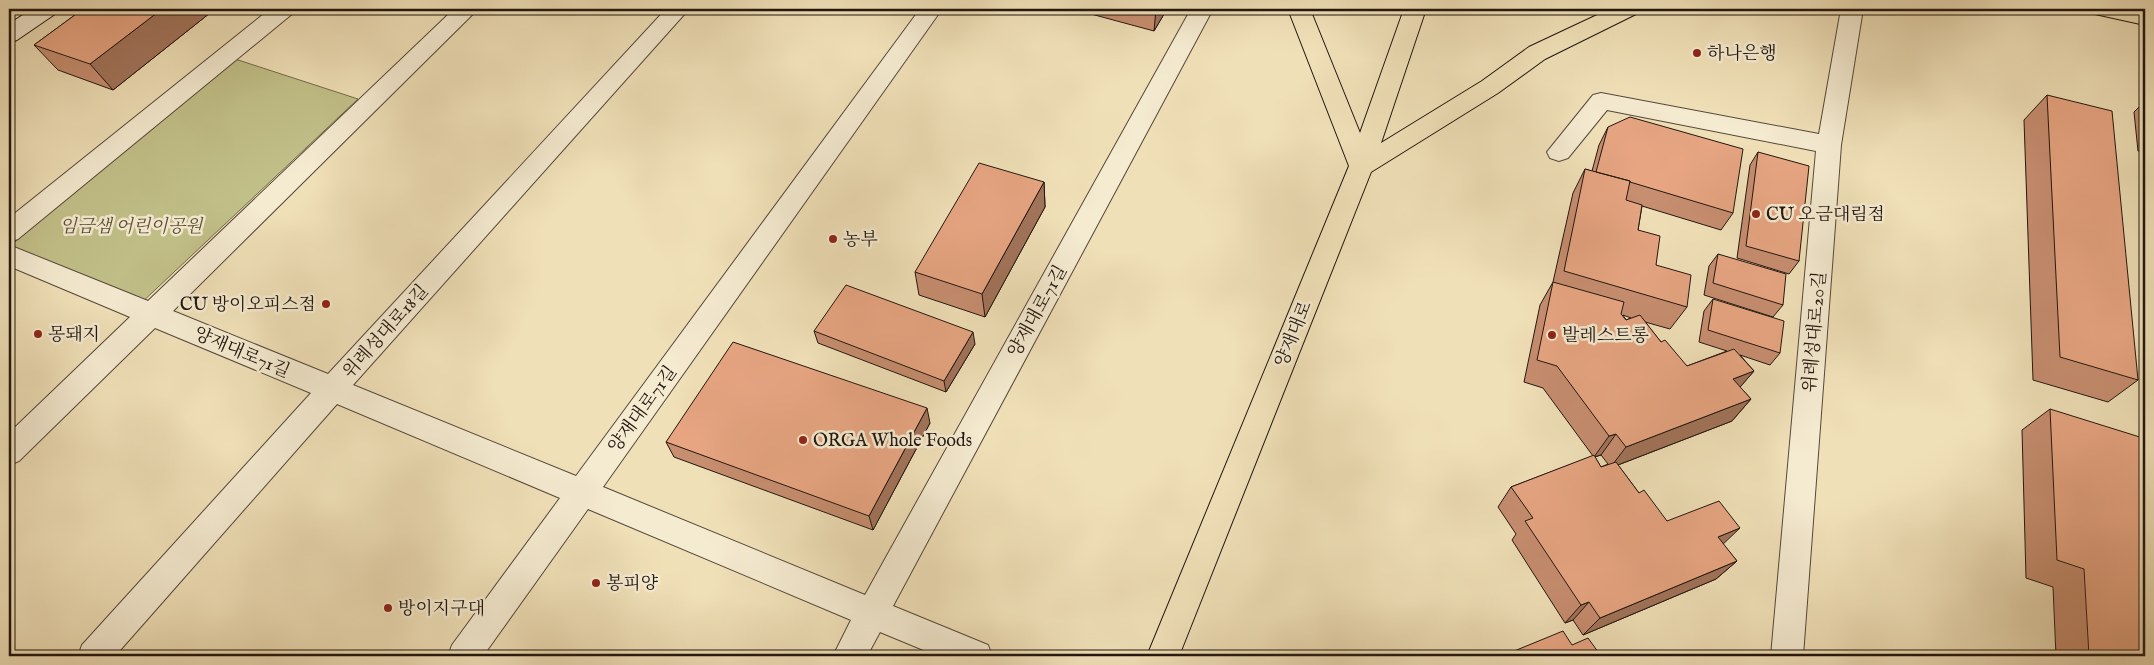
<svg xmlns="http://www.w3.org/2000/svg" width="2154" height="665" font-family="'IM FELL English','Noto Serif KR',serif">
<rect width="100%" height="100%" fill="#f0e0b8"/>
<filter id="stains"><feTurbulence type="fractalNoise" baseFrequency=".004" numOctaves="4"/><feColorMatrix values="0 0 0 0 .2 0 0 0 0 .09 0 0 0 0 .02 0 0 0 .5 -.17"/></filter>
<radialGradient id="worn" r=".72"><stop offset=".6" stop-color="#630" stop-opacity="0"/><stop offset="1" stop-color="#630" stop-opacity=".3"/></radialGradient>
<path fill="#c2c089" stroke="#726b4c" d="M 232,58 L 358,99 L 139,305 L 9,254 L 9,247 Z"/>
<g fill="none" stroke-linecap="round" stroke-linejoin="round">
<defs>
<path id="street" d="M 270,9 L 295,9 L 292,14 L 18,239 L 9,242 L 9,218 Z
M 454,9 L 478,9 L 173,311 L 328,374 L 666,9 L 689,9 L 353,385 L 576,476 L 920,9 L 942,9 L 603,487 L 865,595 L 1191,9 L 1213,9 L 893,606 L 988,645 L 992,656 L 938,656 L 880,632 L 867,656 L 833,656 L 851,620 L 588,509 L 483,656 L 448,656 L 452,645 L 560,498 L 337,404 L 115,656 L 78,656 L 82,645 L 311,393 L 155,328 L 19,461 L 9,465 L 9,433 L 130,317 L 9,266 L 9,245 L 148,301 Z
M 1841,9 L 1863,9 L 1841,145 L 1803,656 L 1771,656 L 1816,151 L 1607,110 L 1568,158 L 1559,161 L 1550,158 L 1547,152 L 1593,95 L 1601,93 L 1819,134 Z"/>
<path id="secondary" d="M 32,9 L 58,9 L 55,14 L 17,40 L 9,43 L 9,24 Z"/>
<path id="primary" d="M 1288,9 L 1310,9 L 1360,133 L 1404,9 L 1426,9 L 1381,143 L 1482,81 L 1529,47 L 1610,9 L 1639,9 L 1636,14 L 1545,59 L 1498,93 L 1371,172 L 1179,656 L 1147,656 L 1349,166 Z
M 2092,9 L 2136,9 L 2145,11 L 2145,25 L 2095,14 Z"/>
</defs>
<use href="#street" stroke="#55483a" stroke-width="2"/>
<use href="#secondary" stroke="#211610" stroke-width="2"/>
<use href="#primary" stroke="#211610" stroke-width="2"/>
<use href="#street" fill="#f5ebd1" fill-rule="evenodd"/>
<use href="#secondary" fill="#f5ebd1" fill-rule="evenodd"/>
<use href="#primary" fill="#f0e0b8" fill-rule="evenodd"/>
</g>
<path fill="#c78e70" stroke="#211610" fill-rule="evenodd" d="M 83,9 L 215,9 L 113,90 L 58,70 L 34,45 Z
M 1091,9 L 1167,9 L 1154,31 L 1091,14 Z
M 2047,95 L 2138,380 L 2108,402 L 2033,380 L 2024,120 Z
M 2145,101 L 2145,153 L 2138,151 L 2134,112 Z
M 1608,127 L 1733,213 L 1721,230 L 1642,206 L 1638,230 L 1656,265 L 1687,307 L 1670,329 L 1645,322 L 1661,342 L 1687,366 L 1727,351 L 1699,342 L 1704,311 L 1713,299 L 1780,353 L 1770,365 L 1740,355 L 1754,371 L 1740,387 L 1751,399 L 1732,421 L 1618,465 L 1639,493 L 1667,521 L 1723,544 L 1737,561 L 1716,579 L 1583,635 L 1573,620 L 1565,623 L 1512,540 L 1516,534 L 1498,507 L 1511,487 L 1593,456 L 1543,388 L 1524,382 L 1540,305 L 1553,282 L 1573,193 L 1585,169 L 1592,171 L 1599,145 ZM 1623,315 L 1631,318 L 1626,320 ZM 1601,455 L 1608,464 L 1601,467 L 1595,457 Z
M 1758,152 L 1799,261 L 1789,274 L 1737,258 L 1750,165 Z
M 1044,182 L 1045,207 L 985,317 L 919,295 L 915,272 Z
M 1718,254 L 1783,305 L 1773,317 L 1704,295 L 1709,266 Z
M 814,331 L 975,344 L 946,392 L 818,343 Z
M 2050,409 L 2145,656 L 2056,656 L 2053,587 L 2026,578 L 2022,430 Z
M 930,423 L 873,530 L 674,457 L 666,442 Z"/>
<path fill="#a2745b" stroke="#211610" d="M 162,9 L 215,9 L 113,90 L 90,64 Z
M 1156,9 L 1167,9 L 1154,31 Z
M 1044,182 L 1045,207 L 985,317 L 982,294 Z
M 973,332 L 975,344 L 946,392 L 944,381 Z
M 1754,371 L 1735,393 L 1733,379 Z
M 1751,399 L 1732,421 L 1610,468 L 1626,447 Z
M 927,408 L 930,423 L 873,530 L 869,516 Z
M 1616,434 L 1601,455 L 1594,457 L 1609,436 Z
M 1740,528 L 1720,547 L 1718,537 Z
M 1737,561 L 1716,579 L 1583,635 L 1600,618 Z
M 1589,602 L 1573,620 L 1565,623 L 1581,605 Z"/>
<path fill="#e7a582" stroke="#211610" d="M 83,9 L 162,9 L 90,64 L 34,45 Z
M 2047,95 L 2112,111 L 2138,380 L 2060,357 Z
M 1630,117 L 1743,149 L 1733,213 L 1630,182 L 1630,181 L 1596,172 L 1608,127 Z
M 1758,152 L 1809,166 L 1799,261 L 1746,246 Z
M 979,163 L 1044,182 L 982,294 L 915,272 Z
M 1585,169 L 1630,181 L 1626,200 L 1642,205 L 1638,230 L 1660,236 L 1656,265 L 1691,275 L 1687,307 L 1564,271 Z
M 1718,254 L 1786,274 L 1783,305 L 1713,283 Z
M 1553,282 L 1624,302 L 1621,314 L 1626,320 L 1640,315 L 1661,342 L 1665,340 L 1687,366 L 1734,349 L 1754,371 L 1733,379 L 1751,399 L 1626,447 L 1616,434 L 1609,436 L 1557,366 L 1537,360 Z
M 846,285 L 973,332 L 944,381 L 814,331 Z
M 1713,299 L 1784,321 L 1780,353 L 1708,330 Z
M 733,342 L 927,408 L 869,516 L 666,442 Z
M 2050,409 L 2143,438 L 2145,456 L 2145,656 L 2089,656 L 2084,569 L 2057,560 Z
M 1594,455 L 1601,467 L 1616,462 L 1639,493 L 1644,490 L 1667,521 L 1719,501 L 1740,528 L 1718,537 L 1737,561 L 1600,618 L 1589,602 L 1581,605 L 1525,521 L 1533,518 L 1511,487 Z
M 1563,631 L 1572,645 L 1588,638 L 1601,656 L 1502,656 Z"/>
<g fill="#8f2418" stroke="#f5ebd1" stroke-width="2">
<circle cx="1697" cy="53" r="5"/>
<circle cx="1756" cy="214" r="5"/>
<circle cx="833" cy="239" r="5"/>
<circle cx="326" cy="304" r="5"/>
<circle cx="38" cy="334" r="5"/>
<circle cx="1552" cy="335" r="5"/>
<circle cx="803" cy="440" r="5"/>
<circle cx="596" cy="583" r="5"/>
<circle cx="388" cy="608" r="5"/>
</g>
<g text-anchor="middle" stroke-width="5" stroke-linejoin="round" paint-order="stroke">
<g font-size="18" fill="#211610" stroke="#f5ebd1" text-anchor="start">
<text x="1707" y="59">하나은행</text>
<text x="1766" y="220">CU 오금대림점</text>
<text x="843" y="245">농부</text>
<text x="316" y="310" text-anchor="end">CU 방이오피스점</text>
<text x="48" y="340">몽돼지</text>
<text x="1562" y="341">발레스트롱</text>
<text x="813" y="446">ORGA Whole Foods</text>
<text x="606" y="589">봉피양</text>
<text x="398" y="614">방이지구대</text>
</g>
<g font-size="18" font-style="italic" fill="#59523a" stroke="#f5ebd1">
<text x="131" y="232">임금샘 어린이공원</text>
</g>
<g font-size="18" fill="#211610" stroke="#f5ebd1">
<text transform="translate(1037 311) rotate(-61)" y="6">양재대로71길</text>
<text transform="translate(385 331) rotate(-48)" y="6">위례성대로18길</text>
<text transform="translate(1814 332) rotate(-85)" y="6">위례성대로20길</text>
<text transform="translate(1293 334) rotate(-68)" y="6">양재대로</text>
<text transform="translate(242 352) rotate(23)" y="6">양재대로71길</text>
<text transform="translate(642 409) rotate(-54)" y="6">양재대로71길</text>
</g>
</g>
<rect width="2154" height="665" fill="none" stroke="#f0e0b8" stroke-width="30"/>
<rect x="10" y="10" width="2134" height="645" fill="none" stroke="#211610" stroke-width="2.5"/>
<rect x="15" y="15" width="2124" height="635" fill="none" stroke="#211610"/>
<rect width="100%" height="100%" filter="url(#stains)"/>
<rect width="100%" height="100%" fill="url(#worn)"/>
</svg>
